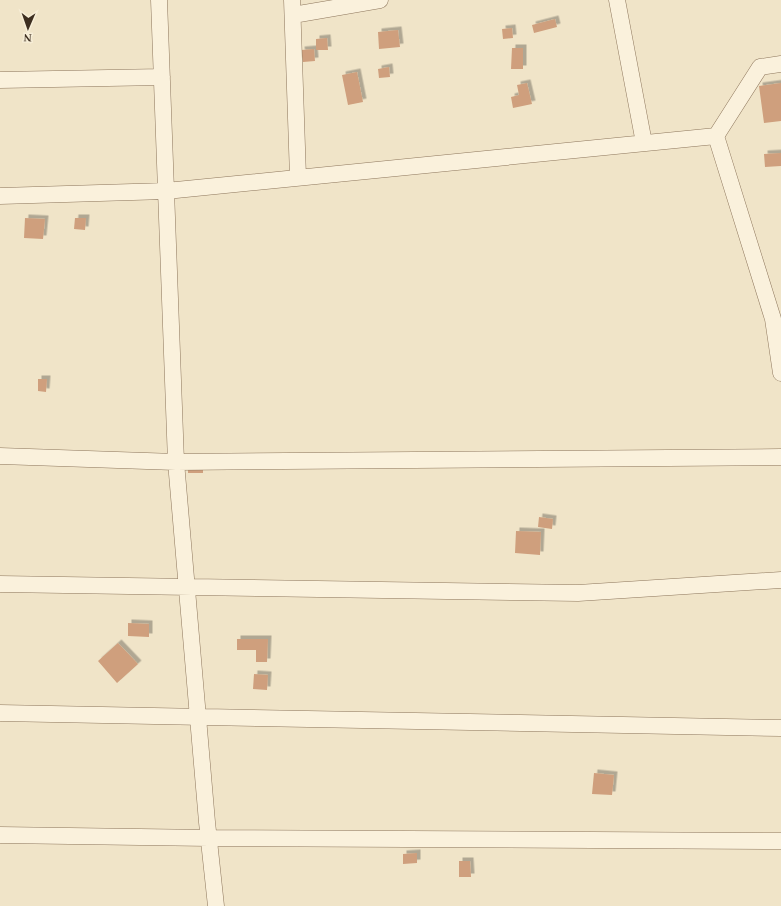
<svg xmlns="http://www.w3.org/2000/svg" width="781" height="906" font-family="'Times New Roman',serif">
<defs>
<filter id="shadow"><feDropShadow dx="3.5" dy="-3.5" stdDeviation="0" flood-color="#0004"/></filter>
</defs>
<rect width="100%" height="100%" fill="#f0e4c8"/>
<path fill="#cf9f7d" filter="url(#shadow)" d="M 555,19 L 557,27 L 534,33 L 532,25 Z
M 512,28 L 513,38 L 503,39 L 502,29 Z
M 398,30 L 400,47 L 379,49 L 378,32 Z
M 327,38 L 328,50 L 316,50 L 316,39 Z
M 512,48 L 523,48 L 523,69 L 511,69 Z
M 314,49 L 315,61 L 303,62 L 301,50 Z
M 389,67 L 390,77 L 379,78 L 378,69 Z
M 357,72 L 363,102 L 348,105 L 342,75 Z
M 527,83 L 532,104 L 513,108 L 511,97 L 519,95 L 517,85 Z
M 781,83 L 781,121 L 764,123 L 759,86 Z
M 781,153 L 781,166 L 765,167 L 764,154 Z
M 25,218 L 45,219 L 43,239 L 24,238 Z
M 75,218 L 86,218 L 85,230 L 74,229 Z
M 38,379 L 47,379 L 46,392 L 38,391 Z
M 188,460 L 203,460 L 203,473 L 188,473 Z
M 539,517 L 553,519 L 552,529 L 538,527 Z
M 516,531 L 541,532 L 540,555 L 515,553 Z
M 128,623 L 149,624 L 149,637 L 128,636 Z
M 237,639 L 268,639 L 267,662 L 256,662 L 256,650 L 237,650 Z
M 118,643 L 138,664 L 117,683 L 98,661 Z
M 254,674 L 268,675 L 267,690 L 253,689 Z
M 594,773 L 614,775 L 612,795 L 592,794 Z
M 417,853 L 417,863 L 403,864 L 403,854 Z
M 459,861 L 470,861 L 471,877 L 459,877 Z"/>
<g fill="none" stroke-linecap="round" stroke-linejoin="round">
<defs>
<path id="street" d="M 159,0 L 176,462 L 207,822 L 216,906
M 292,0 L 298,177
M 617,0 L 644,143
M 293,15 L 380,0
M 0,80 L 162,77
M 716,136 L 773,319 L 781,373
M 0,196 L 166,191 L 716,136 L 760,67 L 781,64
M 0,456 L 176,462 L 781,457
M 0,584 L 578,593 L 781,580
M 0,713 L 781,728
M 0,835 L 209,838 L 781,841"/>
</defs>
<use href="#street" stroke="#8d765c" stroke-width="17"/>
<use href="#street" stroke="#faf1dc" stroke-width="16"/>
</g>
<g transform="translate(28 28) rotate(182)" stroke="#f7eed8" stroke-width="3" paint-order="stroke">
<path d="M0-3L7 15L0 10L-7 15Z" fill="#3d2e20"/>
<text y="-6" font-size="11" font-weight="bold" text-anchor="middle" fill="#3d2e20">N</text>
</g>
</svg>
